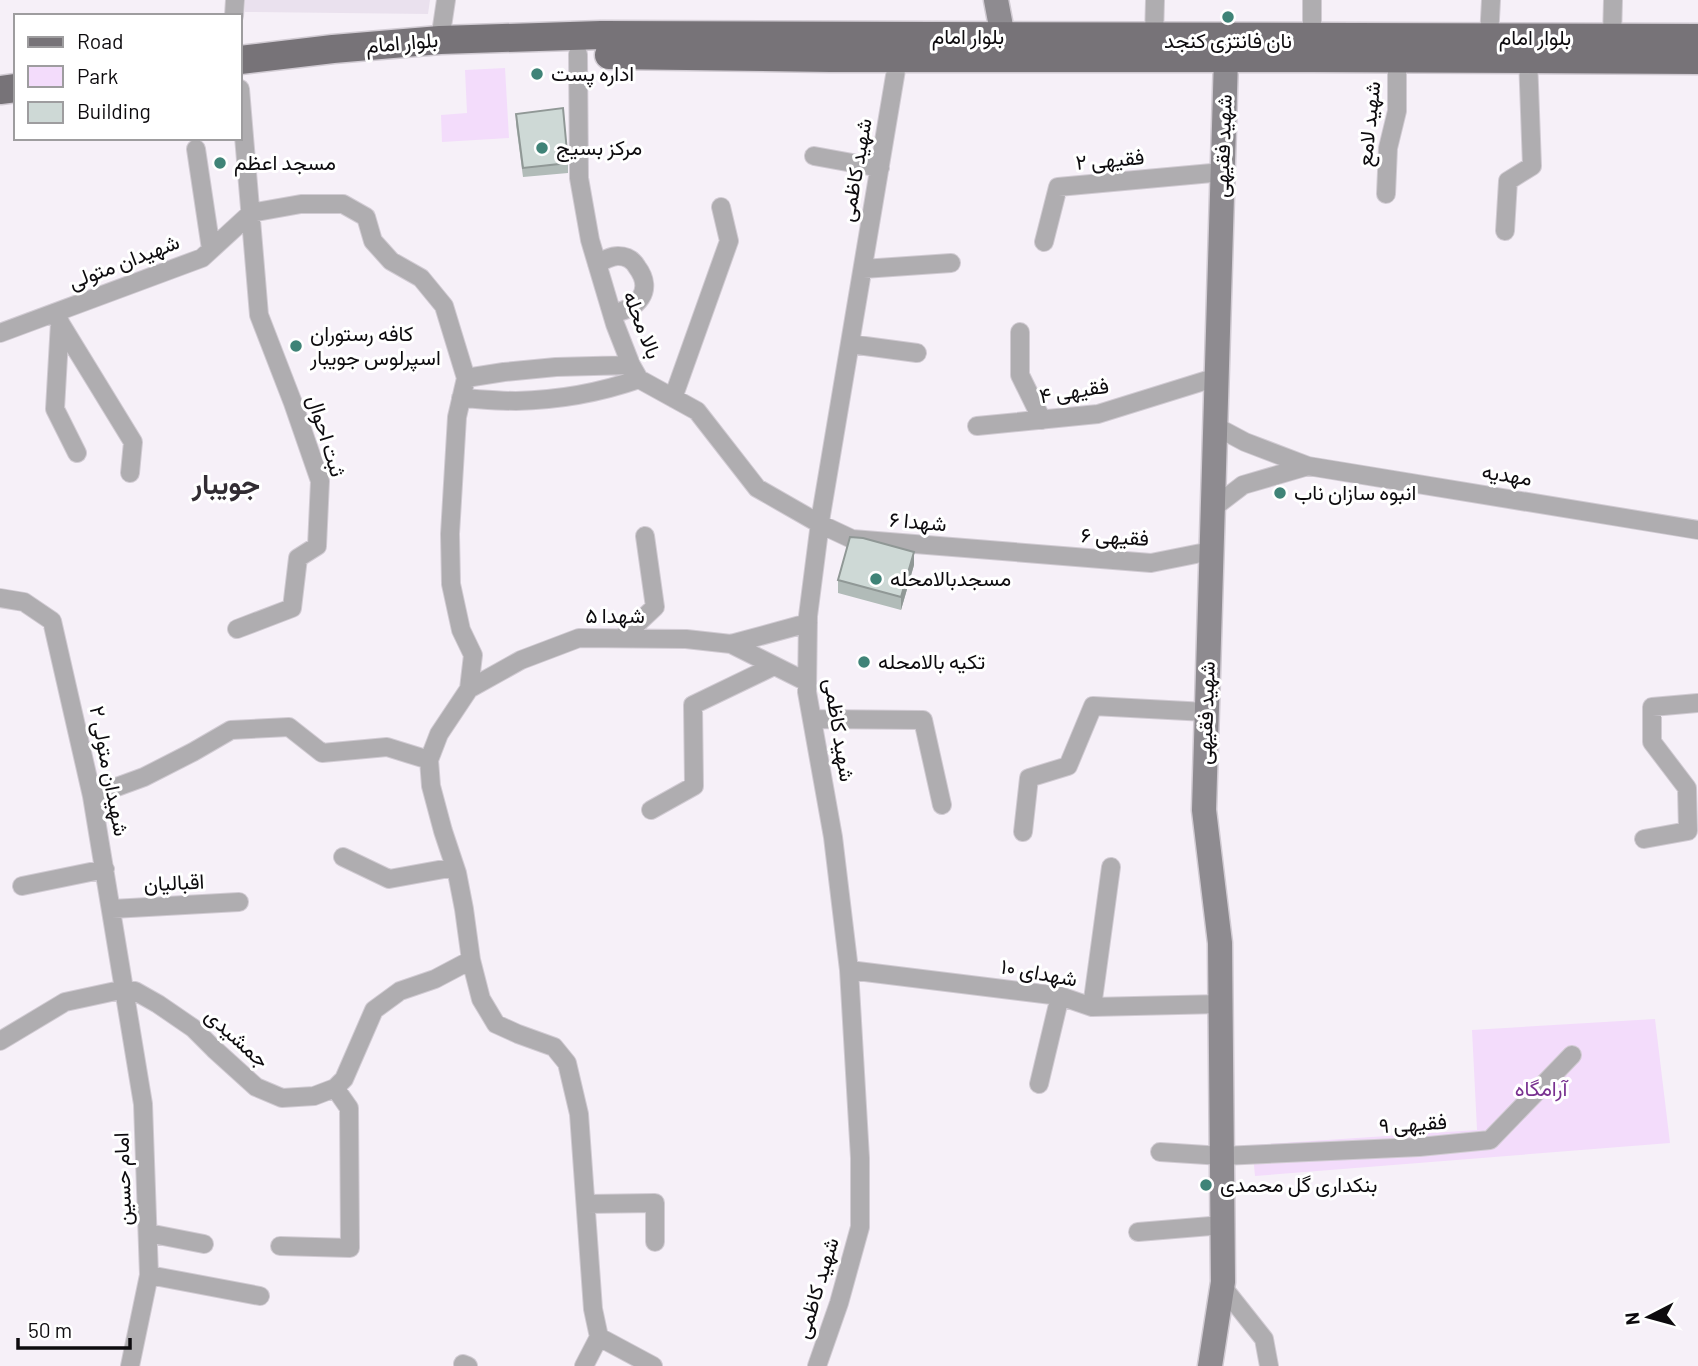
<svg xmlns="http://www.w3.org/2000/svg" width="1698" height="1366" font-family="Barlow,Vazirmatn,sans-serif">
<rect width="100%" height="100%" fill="#f6f0f8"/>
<path fill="#eae1ee" d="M 245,0 L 430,0 L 428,14 L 245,12 Z"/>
<path fill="#f3dcfb" d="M 505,68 L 509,138 L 442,142 L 441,115 L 467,113 L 465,70 Z
M 1655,1019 L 1670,1143 L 1255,1176 L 1252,1145 L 1477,1130 L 1472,1030 Z"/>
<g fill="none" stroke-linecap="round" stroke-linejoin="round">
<defs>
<path id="street" d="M 1312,0 L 1312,37
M 234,16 L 235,0
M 1154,37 L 1155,0
M 1489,38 L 1491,0
M 1612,38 L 1613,0
M 440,40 L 446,0
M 578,54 L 579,178 L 590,240 L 615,324 L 631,365 L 639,379 L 697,411 L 757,488 L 820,524 L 852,539 L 1151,563 L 1211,551
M 196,149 L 211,249
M 814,156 L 880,168
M 1386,194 L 1388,148 L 1397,111 L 1397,58
M 251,213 L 301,204 L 343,204 L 366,217 L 373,241 L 391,261 L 421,278 L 444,306 L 466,378 L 457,417 L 450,534 L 451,584 L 461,630 L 473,655 L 469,689 L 439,734 L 429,760 L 431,786 L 443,831 L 457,873 L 464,909 L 471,960 L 481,999 L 496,1024 L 518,1034 L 554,1047 L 567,1063 L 579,1114 L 593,1309 L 599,1337 L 584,1366
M 1505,231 L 1508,181 L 1532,166 L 1528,58
M 1044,242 L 1058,187 L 1223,172
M 597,264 C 604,260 611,256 618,256 C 627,256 633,260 637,267 C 655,291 637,310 612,313
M 863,269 L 951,263
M 54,313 L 133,442 L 130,473
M 60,322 L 55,409 L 77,453
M 1020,332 L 1020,375 L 1042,420
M 0,333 L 202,258 L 251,213
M 850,344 L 917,353
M 466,378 L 504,372 L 556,367 L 631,365
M 461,398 C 479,399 498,401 516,401 C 558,400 599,393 639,379
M 673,398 L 729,241 L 721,207
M 977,426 L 1098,414 L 1217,377
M 1215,426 L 1245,442 L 1308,466 L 1698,530
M 1213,508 L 1243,485 L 1308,466
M 0,598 L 24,602 L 52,621 L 92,796 L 143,1104 L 149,1275 L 130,1366
M 237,629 L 292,608 L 298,558 L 317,546 L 320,481 L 293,403 L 259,315 L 240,89
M 622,638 L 655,607 L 645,536
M 731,644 L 807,682
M 469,689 L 521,660 L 579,638 L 686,639 L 731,644 L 808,623
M 812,719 L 923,720 L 942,805
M 92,796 L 144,777 L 193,752 L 231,730 L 289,727 L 322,753 L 387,747 L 429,760
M 651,810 L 694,786 L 693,705 L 774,666
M 1023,832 L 1029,778 L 1068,766 L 1093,706 L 1206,712
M 1644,839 L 1688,831 L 1687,788 L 1652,742 L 1652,707 L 1698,703
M 343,857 L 389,879 L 455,867
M 22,886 L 105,869
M 112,909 L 239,902
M 849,970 L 1060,996 L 1092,1007 L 1221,1004
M 1092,1007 L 1111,867
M 0,1041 L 65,1002 L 125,989 L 135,991 L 158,1004 L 193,1028 L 214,1049 L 256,1087 L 282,1098 L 314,1096 L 335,1088 L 344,1079 L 374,1010 L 400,991 L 435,979 L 471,960
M 1039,1084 L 1060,996
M 1160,1152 L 1222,1156 L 1419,1147 L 1490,1140 L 1572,1055
M 586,1204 L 655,1203 L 655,1242
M 1138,1232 L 1223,1225
M 148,1233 L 204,1244
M 280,1246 L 350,1248 L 349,1108 L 335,1088
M 149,1275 L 260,1296
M 1222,1286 L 1264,1339 L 1269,1366
M 599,1337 L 653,1366
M 463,1364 L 468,1366
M 817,1366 L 839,1303 L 860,1227 L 860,1158 L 849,970 L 833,837 L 807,692 L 808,616 L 821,515 L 898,58"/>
<path id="secondary" d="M 996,0 L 1003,37
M 1210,1366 L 1223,1282 L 1220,943 L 1204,810 L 1226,58"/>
<path id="primary" d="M 609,55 L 830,58 L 1314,58 L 1698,60
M 240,60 L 333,49 L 440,40 L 601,35 L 1698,38
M 0,90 L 16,88"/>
</defs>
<use href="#street" stroke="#d1cbd3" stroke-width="20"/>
<use href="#secondary" stroke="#d1cbd3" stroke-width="27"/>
<use href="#primary" stroke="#d1cbd3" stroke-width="31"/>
<use href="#street" stroke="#afadb0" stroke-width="18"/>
<use href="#secondary" stroke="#8e8b90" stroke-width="24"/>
<use href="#primary" stroke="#777378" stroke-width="28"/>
</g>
<path fill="#b1bbb8" d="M 516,114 L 568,163 L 568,173 L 523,177 L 516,124 Z
M 914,565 L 901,610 L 838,593 L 838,580 Z"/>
<path fill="#909896" d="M 914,552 L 914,565 L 901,610 L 901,597 Z"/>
<path fill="#ced9d6" stroke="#909896" stroke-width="2" d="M 563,108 L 568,163 L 523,168 L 516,114 Z
M 850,537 L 863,538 L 914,552 L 901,597 L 838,580 Z"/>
<g fill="#3f8377" stroke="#fff" stroke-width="2.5">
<circle cx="1228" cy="17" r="7"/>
<circle cx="537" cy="74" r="7"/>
<circle cx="542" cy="148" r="7"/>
<circle cx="220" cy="163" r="7"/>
<circle cx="296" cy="346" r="7"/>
<circle cx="1280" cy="493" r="7"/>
<circle cx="876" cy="579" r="7"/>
<circle cx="864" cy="662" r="7"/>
<circle cx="1206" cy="1185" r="7"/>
</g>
<g text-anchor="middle" stroke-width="6" stroke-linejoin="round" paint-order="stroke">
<g font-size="21" fill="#0d0b0e" stroke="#fff">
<text x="968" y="44">بلوار امام</text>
<text x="1535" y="45">بلوار امام</text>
<text transform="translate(402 43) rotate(-5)" y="7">بلوار امام</text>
<text transform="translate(1369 124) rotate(-84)" y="7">شهید لامع</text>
<text transform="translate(1223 146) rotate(-88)" y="7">شهید فقیهی</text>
<text transform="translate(1110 160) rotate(-5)" y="7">فقیهی ۲</text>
<text transform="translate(856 170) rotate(-80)" y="7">شهید کاظمی</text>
<text transform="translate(124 262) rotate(-21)" y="7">شهیدان متولی</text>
<text transform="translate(642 325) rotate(69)" y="7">بالا محله</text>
<text transform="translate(1074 391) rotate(-9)" y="7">فقیهی ۴</text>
<text transform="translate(326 436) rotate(73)" y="7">ثبت احوال</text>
<text transform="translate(1507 475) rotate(9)" y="7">مهدیه</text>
<text transform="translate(918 522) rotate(5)" y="7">شهدا ۶</text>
<text transform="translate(1115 537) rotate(3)" y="7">فقیهی ۶</text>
<text x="615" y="623">شهدا ۵</text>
<text transform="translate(1206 713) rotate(-88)" y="7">شهید فقیهی</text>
<text transform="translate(839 730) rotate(81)" y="7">شهید کاظمی</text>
<text transform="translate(109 771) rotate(79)" y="7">شهیدان متولی ۲</text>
<text transform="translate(174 883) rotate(-3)" y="7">اقبالیان</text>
<text transform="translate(1039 973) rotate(10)" y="7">شهدای ۱۰</text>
<text transform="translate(237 1038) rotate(42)" y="7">جمشیدی</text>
<text transform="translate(1413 1124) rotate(-4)" y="7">فقیهی ۹</text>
<text transform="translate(123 1179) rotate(-92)" y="7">امام حسین</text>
<text transform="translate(817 1288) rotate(-73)" y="7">شهید کاظمی</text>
</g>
<g font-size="21" fill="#0d0b0e" stroke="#fff" text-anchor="start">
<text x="1228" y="48" text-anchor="middle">نان فانتزی کنجد</text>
<text x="551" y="81">اداره پست</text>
<text x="556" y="155">مرکز بسیج</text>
<text x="234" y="170">مسجد اعظم</text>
<text x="310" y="341">کافه رستوران<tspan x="310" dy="24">اسپرلوس جویبار</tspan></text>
<text x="1294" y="500">انبوه سازان ناب</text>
<text x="890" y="586">مسجدبالامحله</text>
<text x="878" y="669">تکیه بالامحله</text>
<text x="1220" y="1192">بنکداری گل محمدی</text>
</g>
<g font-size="21" fill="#793190" stroke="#fff">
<text x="1541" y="1096">آرامگاه</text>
</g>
<g font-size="28" font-weight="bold" fill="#322d33" stroke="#fff">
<text x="226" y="494">جویبار</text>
</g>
</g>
<rect x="14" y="14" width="228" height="126" fill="#ffffff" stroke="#9e9d9f" stroke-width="2"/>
<rect x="28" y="37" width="35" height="10" fill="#777378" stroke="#9e9d9f" stroke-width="2"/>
<text x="77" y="49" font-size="21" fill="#0d0b0e">Road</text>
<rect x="28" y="66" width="35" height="21" fill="#f3dcfb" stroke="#9e9d9f" stroke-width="2"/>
<text x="77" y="84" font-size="21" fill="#0d0b0e">Park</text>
<rect x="28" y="102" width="35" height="21" fill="#ced9d6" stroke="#9e9d9f" stroke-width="2"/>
<text x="77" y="119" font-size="21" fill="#0d0b0e">Building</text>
<g transform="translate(1649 1317) rotate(264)" stroke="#ffffff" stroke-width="5" paint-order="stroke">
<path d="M0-5L12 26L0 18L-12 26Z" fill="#0d0b0e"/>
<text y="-10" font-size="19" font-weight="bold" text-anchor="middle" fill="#0d0b0e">N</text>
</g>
<path d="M18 1338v10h112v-10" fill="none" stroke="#0d0b0e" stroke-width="3.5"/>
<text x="28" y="1338" font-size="21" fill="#0d0b0e" stroke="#ffffff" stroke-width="5" paint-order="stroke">50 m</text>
</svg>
